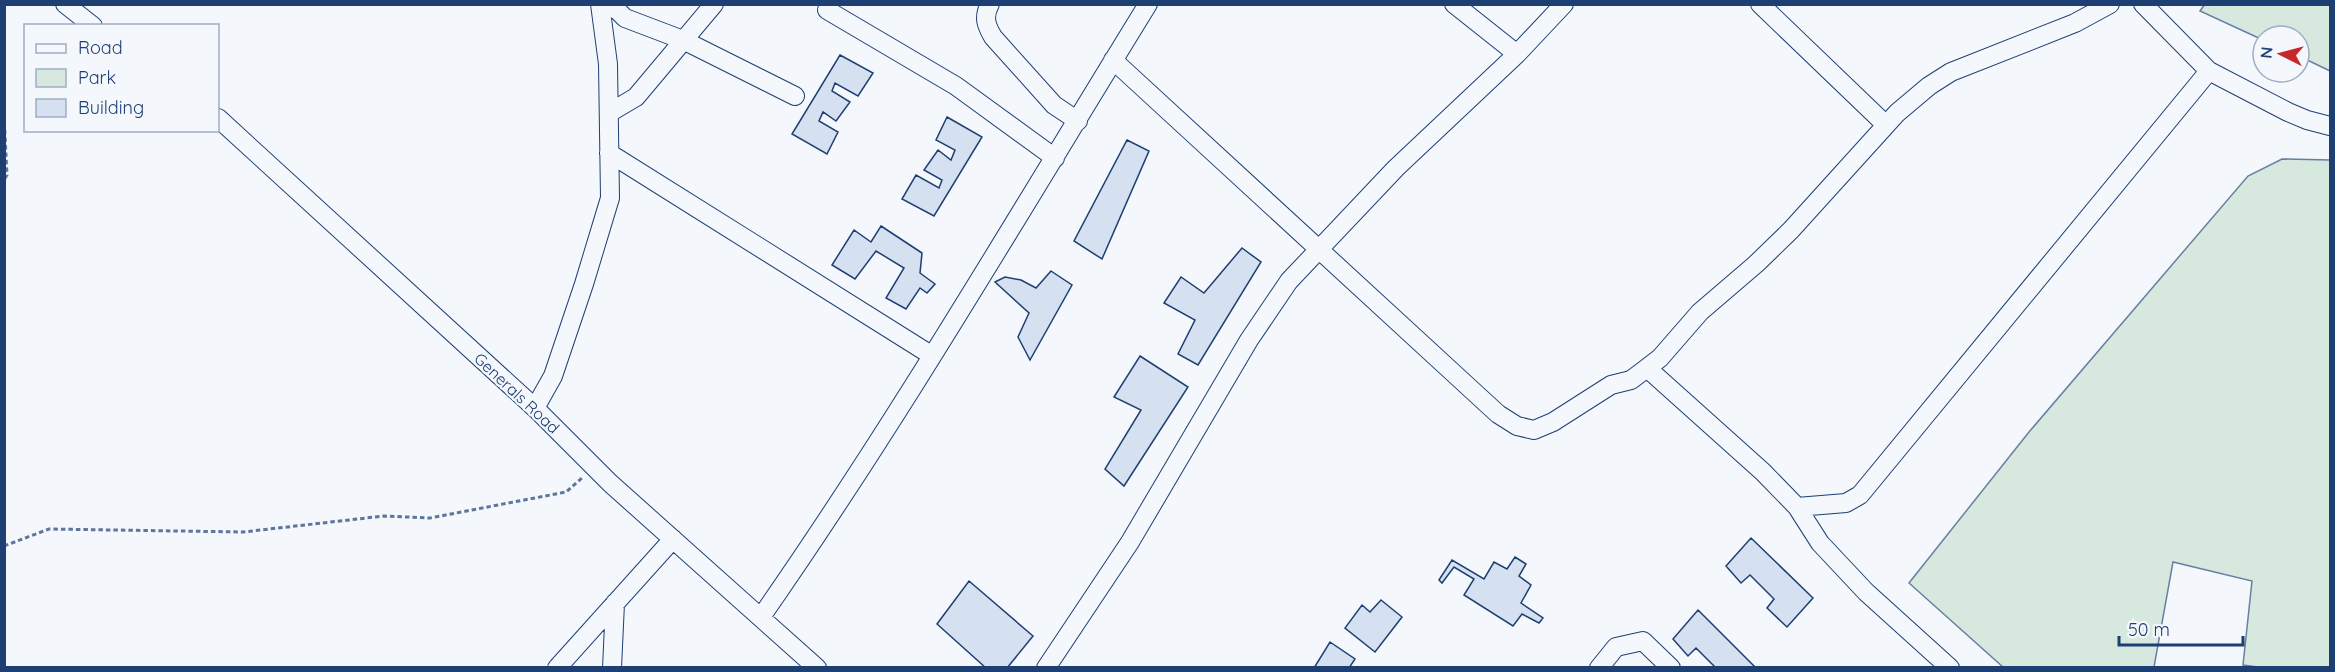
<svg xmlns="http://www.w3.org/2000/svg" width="2335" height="672" font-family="Quicksand,sans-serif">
<rect width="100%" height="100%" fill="#f4f7fb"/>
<path fill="#d7e8df" stroke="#687fa3" stroke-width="1.5" d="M 2205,4 L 2330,5 L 2330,71 L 2299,56 L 2299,36 L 2263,36 L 2263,40 L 2200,11 Z
M 2282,159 L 2330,160 L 2330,667 L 2265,668 L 2243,665 L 2252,581 L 2173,562 L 2154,667 L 2003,667 L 1909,583 L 2029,432 L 2248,176 Z"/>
<path fill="#d5e0f0" stroke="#1d3f73" stroke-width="1.5" d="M 840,55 L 873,73 L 858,96 L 835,83 L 832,91 L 850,102 L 836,121 L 823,112 L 819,121 L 838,132 L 827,154 L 792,134 Z
M 947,117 L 982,137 L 934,216 L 902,199 L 916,175 L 939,188 L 942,180 L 924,170 L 938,150 L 951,160 L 955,150 L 936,140 Z
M 1127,140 L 1149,151 L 1102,259 L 1074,241 Z
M 881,226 L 922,253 L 920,273 L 935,284 L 927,293 L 920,288 L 906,309 L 886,298 L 904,268 L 876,251 L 855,279 L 832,265 L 854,230 L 871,242 Z
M 1242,248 L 1261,262 L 1198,365 L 1178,354 L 1195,320 L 1164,303 L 1181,277 L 1204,293 Z
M 1051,271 L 1072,285 L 1030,360 L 1018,337 L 1029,313 L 995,282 L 1005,277 L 1021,280 L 1036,288 Z
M 1140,356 L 1188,387 L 1124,486 L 1105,469 L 1141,410 L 1114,397 Z
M 1751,538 L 1813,598 L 1787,627 L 1767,608 L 1774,599 L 1750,575 L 1741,583 L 1726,566 Z
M 1515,557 L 1526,564 L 1519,576 L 1531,585 L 1521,603 L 1543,618 L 1539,623 L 1522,614 L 1513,626 L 1464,595 L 1474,579 L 1454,567 L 1442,583 L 1439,580 L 1452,560 L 1484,579 L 1494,562 L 1507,569 Z
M 969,581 L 1033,636 L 1007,668 L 986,668 L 937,624 Z
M 1381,600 L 1402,617 L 1375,652 L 1345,628 L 1362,605 L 1370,612 Z
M 1698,610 L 1756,668 L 1716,668 L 1696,648 L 1688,656 L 1673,639 Z
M 1330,642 L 1355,659 L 1349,668 L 1314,668 Z"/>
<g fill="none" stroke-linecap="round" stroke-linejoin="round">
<defs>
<path id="minor" d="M 65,4 L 93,26
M 990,4 C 983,17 986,25 993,37 L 1054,105 L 1078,121
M 1454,4 L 1517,54
M 1760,4 L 1886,125
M 2143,4 L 2209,71 L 2288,112 L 2307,120 L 2330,126
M 601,9 L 615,8 L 625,18 L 683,40 L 795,96
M 827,10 L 956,86 L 1055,158
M 1113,60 L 1498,414 L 1517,426 L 1534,430 L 1553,422 L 1611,385 L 1631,380 L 1647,368 L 1763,472 L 1797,507 L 1820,543 L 1866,592 L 1950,668
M 609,113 L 636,97 L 714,4
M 218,118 L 535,408 L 610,483 L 817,668
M 609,153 L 931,355
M 1647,368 L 1660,358 L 1700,312 L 1756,264 L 1791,230 L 1897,113 L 1929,86 L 1951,72 L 2075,23 L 2110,4
M 535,408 L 553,376 L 584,284 L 610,198 L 608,64 L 600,4
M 1797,507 L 1846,503 L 1860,495 L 2209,71
M 761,617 C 899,419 1021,210 1148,4
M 557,668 L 673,539
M 612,668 L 615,603
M 1046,668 L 1130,542 L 1249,340 L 1289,281 L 1396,168 L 1517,54 L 1564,4
M 1599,668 L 1616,647 L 1643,641 L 1671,668"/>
</defs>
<use href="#minor" stroke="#1d3f73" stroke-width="20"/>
<path stroke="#5e769c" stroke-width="3" stroke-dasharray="4.5 3" stroke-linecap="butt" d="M 4,115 L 7,175 L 4,180
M 4,546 L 49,529 L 243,532 L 384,516 L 430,518 L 566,492 L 582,478"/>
<use href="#minor" stroke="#f4f7fb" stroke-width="18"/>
</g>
<g text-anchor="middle" stroke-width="4.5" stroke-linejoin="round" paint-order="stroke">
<g font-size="16" fill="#1d3f73" stroke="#f4f7fb">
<text transform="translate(517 393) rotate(43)" y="6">Generals Road</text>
</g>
</g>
<rect width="2335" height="672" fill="none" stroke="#1d3f73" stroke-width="12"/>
<rect x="24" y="24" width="195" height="108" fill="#f4f7fb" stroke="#9eadc5" stroke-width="1.5"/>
<rect x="36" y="44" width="30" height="9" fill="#f4f7fb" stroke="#9eadc5" stroke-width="1.5"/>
<text x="78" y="54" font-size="18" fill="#1d3f73">Road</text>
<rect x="36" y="69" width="30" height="18" fill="#d7e8df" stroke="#9eadc5" stroke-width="1.5"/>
<text x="78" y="84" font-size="18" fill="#1d3f73">Park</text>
<rect x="36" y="99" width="30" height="18" fill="#d5e0f0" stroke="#9eadc5" stroke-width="1.5"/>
<text x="78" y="114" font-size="18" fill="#1d3f73">Building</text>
<g transform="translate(2281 54) rotate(276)"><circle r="28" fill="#f4f7fb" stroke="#9eadc5" stroke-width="1.5"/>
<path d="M0-4.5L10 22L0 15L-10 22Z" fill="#c62828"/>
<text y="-9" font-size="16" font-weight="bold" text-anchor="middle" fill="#1d3f73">N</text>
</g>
<path d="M2119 636v9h124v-9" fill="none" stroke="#1d3f73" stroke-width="3"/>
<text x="2128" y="636" font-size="18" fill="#1d3f73" stroke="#f4f7fb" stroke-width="4.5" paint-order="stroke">50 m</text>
</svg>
